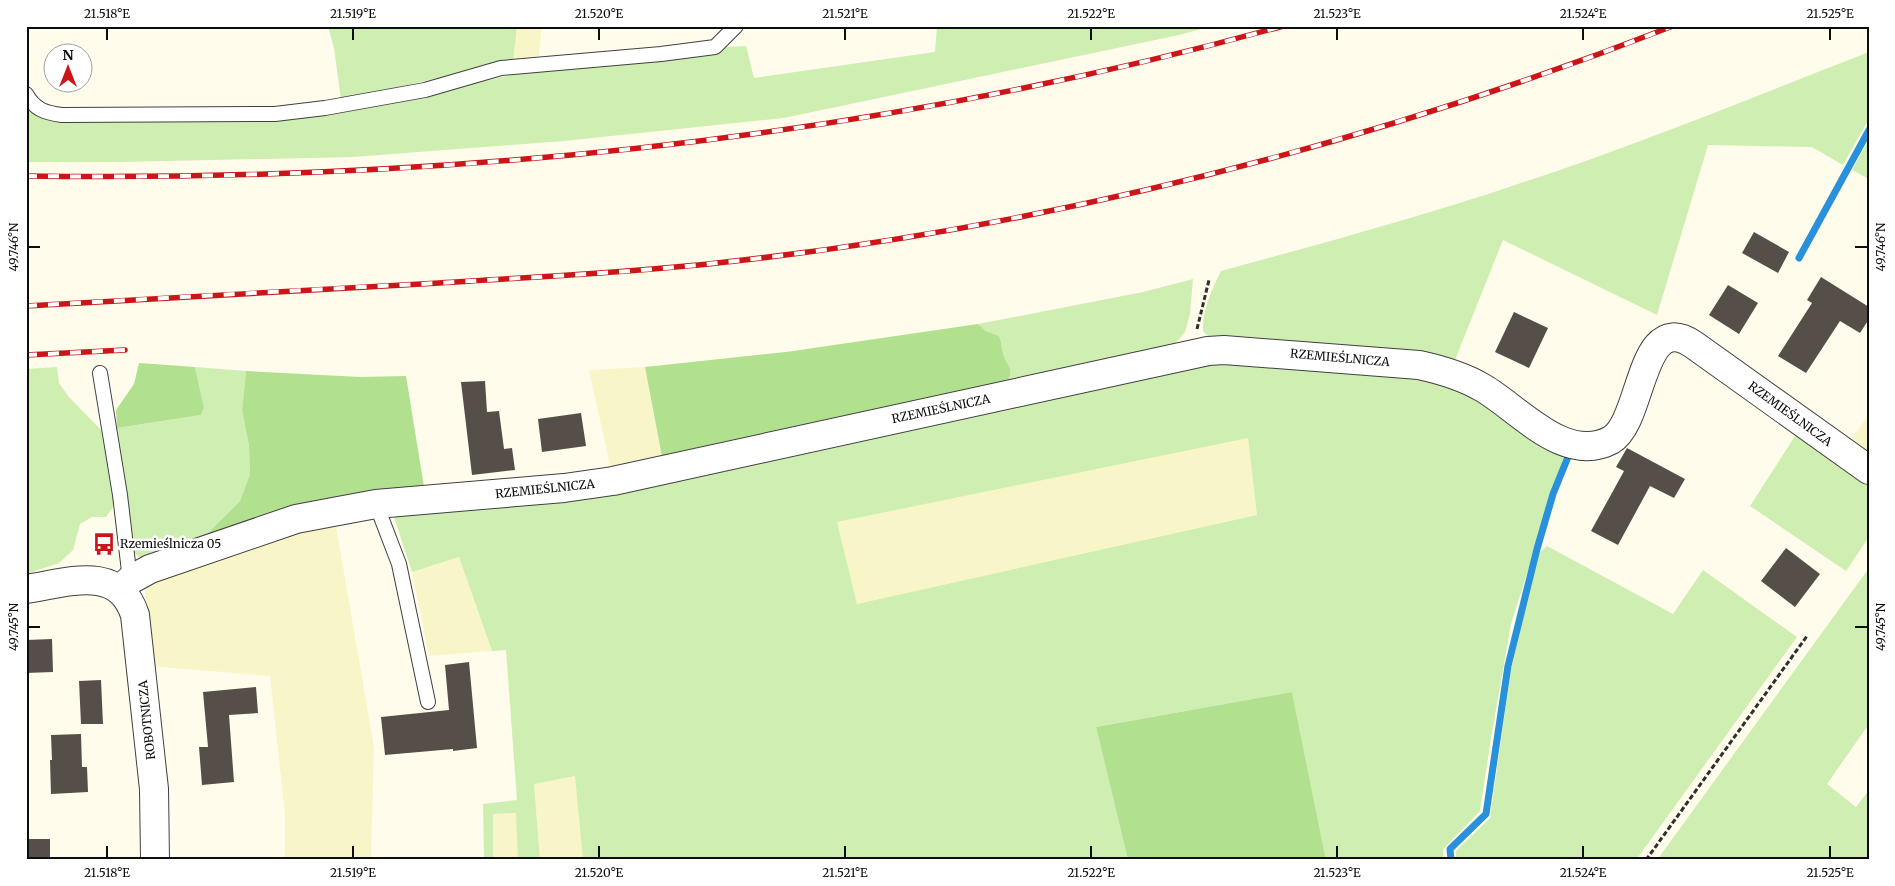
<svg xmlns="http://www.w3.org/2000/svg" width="1895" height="886" font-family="Merriweather,serif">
<rect width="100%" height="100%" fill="#fffcec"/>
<path fill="#f8f6c9" d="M 517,26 L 542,26 L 539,56 L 513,61 Z
M 645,367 L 663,462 L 612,474 L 589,370 Z
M 1869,414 L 1869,461 L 1847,445 Z
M 1248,437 L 1257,515 L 857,604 L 837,522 Z
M 335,520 L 374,747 L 371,860 L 285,860 L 285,815 L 270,676 L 149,666 L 145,588 L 150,580 Z
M 459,557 L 492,651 L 429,656 L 412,572 Z
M 576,776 L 583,860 L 540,860 L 534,784 Z
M 517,813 L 518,860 L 493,860 L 493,814 Z"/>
<path fill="#cfeeb1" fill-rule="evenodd" d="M 328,26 L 517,26 L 513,61 L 341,100 L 334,48 Z
M 937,26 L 1212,26 L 1179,35 L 784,118 L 564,141 L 353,157 L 121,162 L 26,162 L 26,107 C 36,117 47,119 60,121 L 288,118 L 346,112 L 520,73 L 724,47 L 746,46 L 754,78 L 935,52 Z
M 1869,52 L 1869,119 L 1843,165 L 1812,147 L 1708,145 L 1657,315 L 1503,240 L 1453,365 L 1375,353 L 1208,336 L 1203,331 C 1202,311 1212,289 1221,271 C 1320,244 1420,217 1518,184 C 1637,145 1753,97 1869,52 Z
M 1869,139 L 1869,179 L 1852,170 Z
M 1193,279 L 1190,314 L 1185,332 L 1172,347 L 1007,383 C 1016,365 1006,368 1003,353 C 1001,347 1002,342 999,336 L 986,331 L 978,324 L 1143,292 Z
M 1195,361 L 1432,375 L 1470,389 L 1566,450 L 1511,624 L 1491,738 L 1480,811 L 1443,849 L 1443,860 L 1326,860 L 1292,692 L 1096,727 L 1128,860 L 583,860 L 575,776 L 534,784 L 540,860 L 518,860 L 516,813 L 493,814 L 493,860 L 484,860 L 483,804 L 517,800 L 506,650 L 492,651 L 459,557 L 412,572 L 392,511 ZM 1248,438 L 1257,515 L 857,604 L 837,522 Z
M 57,367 L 59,383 L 69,397 L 103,432 L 114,492 L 113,507 L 106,517 L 92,517 L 80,524 L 73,550 L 59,563 L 26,574 L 26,369 Z
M 195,367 L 246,371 L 242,410 L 249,446 L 250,474 L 240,501 L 204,537 L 143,561 L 134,552 L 117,428 L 201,415 L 204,408 Z
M 1799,430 L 1869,481 L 1869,537 L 1846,571 L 1750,506 Z
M 1547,546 L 1673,614 L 1703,570 L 1797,637 L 1636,860 L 1456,860 L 1456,851 L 1490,818 L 1511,670 L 1538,554 Z
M 1869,568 L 1869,724 L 1827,784 L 1856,807 L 1869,790 L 1869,860 L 1657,860 Z"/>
<path fill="#b1e08f" d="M 978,324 L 986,331 L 999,336 C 1002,342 1001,346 1003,353 C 1006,368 1016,365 1007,383 L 663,462 L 645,367 L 786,352 Z
M 139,363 L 195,367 L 204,408 L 201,415 L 117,428 L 116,410 L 134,384 Z
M 246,371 L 360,377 L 406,376 L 425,493 L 204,537 L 240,501 L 250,474 L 249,446 L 242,410 Z
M 1292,692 L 1326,860 L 1128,860 L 1096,727 Z"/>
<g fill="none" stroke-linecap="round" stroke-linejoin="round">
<path stroke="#2990dc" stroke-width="7" d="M 1799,258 L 1869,130
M 1451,860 L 1450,849 L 1486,814 L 1508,666 L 1537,549 L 1553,494 L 1570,452 L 1573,453"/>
</g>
<path fill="#564e48" d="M 1754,232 L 1789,252 L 1778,273 L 1742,253 Z
M 1821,277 L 1869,307 L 1869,319 L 1860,333 L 1840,321 L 1806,373 L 1778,356 L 1812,303 L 1807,300 Z
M 1728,285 L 1758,303 L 1739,334 L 1709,315 Z
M 1514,312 L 1548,328 L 1529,368 L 1495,352 Z
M 485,381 L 487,412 L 499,411 L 504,449 L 512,448 L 515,470 L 472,475 L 461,382 Z
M 581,413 L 586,446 L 542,452 L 538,419 Z
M 1627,448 L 1685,479 L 1674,498 L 1650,486 L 1618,545 L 1591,531 L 1624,471 L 1616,467 Z
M 1786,548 L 1820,574 L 1795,607 L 1761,581 Z
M 52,639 L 53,672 L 26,673 L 26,640 Z
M 469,662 L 477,748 L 453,751 L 453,749 L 385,755 L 381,717 L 449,710 L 445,665 Z
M 101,680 L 103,724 L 81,724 L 79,681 Z
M 256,687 L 258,713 L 229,715 L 234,782 L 202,785 L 199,747 L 208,747 L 203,692 Z
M 81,734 L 82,767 L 87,767 L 88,792 L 51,794 L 50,760 L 52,760 L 51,735 Z
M 26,839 L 50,839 L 50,860 L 26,860 Z"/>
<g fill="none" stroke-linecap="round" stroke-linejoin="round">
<defs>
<path id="service" d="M 26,94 C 35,110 46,113 62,115 L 275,114 L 325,108 L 425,90 L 501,68 L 661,54 L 715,47 L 736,26
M 100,373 L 120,495 L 130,580
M 376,504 L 399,564 L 428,702"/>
<path id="minor" d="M 26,589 C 67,583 118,563 135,615 L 154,789 L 155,860
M 120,590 L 130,580 L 150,569 L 296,519 L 333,512 L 376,504 L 564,488 L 613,481 L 1208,351 L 1224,350 L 1419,365 C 1442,370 1463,376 1483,388 C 1518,408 1565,465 1611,440 C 1644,421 1639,307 1694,345 L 1869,470"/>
</defs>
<use href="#service" stroke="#404040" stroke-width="16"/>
<use href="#minor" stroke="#404040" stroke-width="30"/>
<path stroke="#2f2f2f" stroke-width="3" stroke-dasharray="5 2.5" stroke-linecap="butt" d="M 1197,329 L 1209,280
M 1646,860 L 1807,636"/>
<use href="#service" stroke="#fff" stroke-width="14"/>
<use href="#minor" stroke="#fff" stroke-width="28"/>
<defs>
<path id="rail" d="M 26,176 C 450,182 874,139 1283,26
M 26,306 C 164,298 302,290 439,283 C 532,277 625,273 717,263 C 1044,228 1367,145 1673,26
M 26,355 L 125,350"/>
</defs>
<use href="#rail" stroke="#cc1519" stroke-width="5.5"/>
<use href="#rail" stroke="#fff" stroke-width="4" stroke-dasharray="11" stroke-linecap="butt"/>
</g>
<path fill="none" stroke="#0d0d0d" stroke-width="2" d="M 107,28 L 107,40M 353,28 L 353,40M 599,28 L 599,40M 845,28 L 845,40M 1091,28 L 1091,40M 1337,28 L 1337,40M 1583,28 L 1583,40M 1830,28 L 1830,40M 28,247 L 40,247M 1855,247 L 1868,247M 28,627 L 40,627M 1855,627 L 1868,627M 107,846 L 107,858M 353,846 L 353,858M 599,846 L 599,858M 845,846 L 845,858M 1091,846 L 1091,858M 1337,846 L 1337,858M 1583,846 L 1583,858M 1830,846 L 1830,858"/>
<defs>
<symbol id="bus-bare" viewBox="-9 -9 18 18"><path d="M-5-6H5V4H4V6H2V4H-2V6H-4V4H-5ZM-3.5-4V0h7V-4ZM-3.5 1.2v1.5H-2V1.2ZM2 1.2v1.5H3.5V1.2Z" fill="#cc1519" stroke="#fff" stroke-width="2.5" paint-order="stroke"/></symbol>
</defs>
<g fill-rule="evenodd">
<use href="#bus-bare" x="88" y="528" width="32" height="32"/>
</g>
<g text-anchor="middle" stroke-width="5" stroke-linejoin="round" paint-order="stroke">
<g font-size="12" fill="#0d0d0d" stroke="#fff">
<text transform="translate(1340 358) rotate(5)" y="4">RZEMIEŚLNICZA</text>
<text transform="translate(941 409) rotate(-12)" y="4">RZEMIEŚLNICZA</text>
<text transform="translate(1790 414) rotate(36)" y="4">RZEMIEŚLNICZA</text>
<text transform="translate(545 489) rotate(-6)" y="4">RZEMIEŚLNICZA</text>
<text transform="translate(147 720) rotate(-96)" y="4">ROBOTNICZA</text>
</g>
<g font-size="12" fill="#0d0d0d" stroke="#fff" text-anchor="start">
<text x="120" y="548">Rzemieślnicza 05</text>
</g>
</g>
<rect width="1895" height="886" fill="none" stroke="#ffffff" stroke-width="55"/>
<g transform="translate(68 68)"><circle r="24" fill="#ffffff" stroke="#9e9e9e"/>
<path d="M0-4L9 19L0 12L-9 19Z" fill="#cc1519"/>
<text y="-8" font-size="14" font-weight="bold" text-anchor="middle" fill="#0d0d0d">N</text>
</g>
<rect x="28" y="28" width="1840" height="830" fill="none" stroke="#0d0d0d" stroke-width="2"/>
<g font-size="12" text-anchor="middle" fill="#0d0d0d">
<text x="107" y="18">21.518°E</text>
<text x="353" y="18">21.519°E</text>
<text x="599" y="18">21.520°E</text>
<text x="845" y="18">21.521°E</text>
<text x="1091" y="18">21.522°E</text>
<text x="1337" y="18">21.523°E</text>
<text x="1583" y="18">21.524°E</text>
<text x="1830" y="18">21.525°E</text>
<text transform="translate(14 247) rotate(-90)" y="4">49.746°N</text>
<text transform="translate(1881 247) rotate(-90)" y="4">49.746°N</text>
<text transform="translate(14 627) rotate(-90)" y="4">49.745°N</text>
<text transform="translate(1881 627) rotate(-90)" y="4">49.745°N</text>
<text x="107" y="877">21.518°E</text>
<text x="353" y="877">21.519°E</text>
<text x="599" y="877">21.520°E</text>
<text x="845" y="877">21.521°E</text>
<text x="1091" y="877">21.522°E</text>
<text x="1337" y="877">21.523°E</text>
<text x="1583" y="877">21.524°E</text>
<text x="1830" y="877">21.525°E</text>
</g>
</svg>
